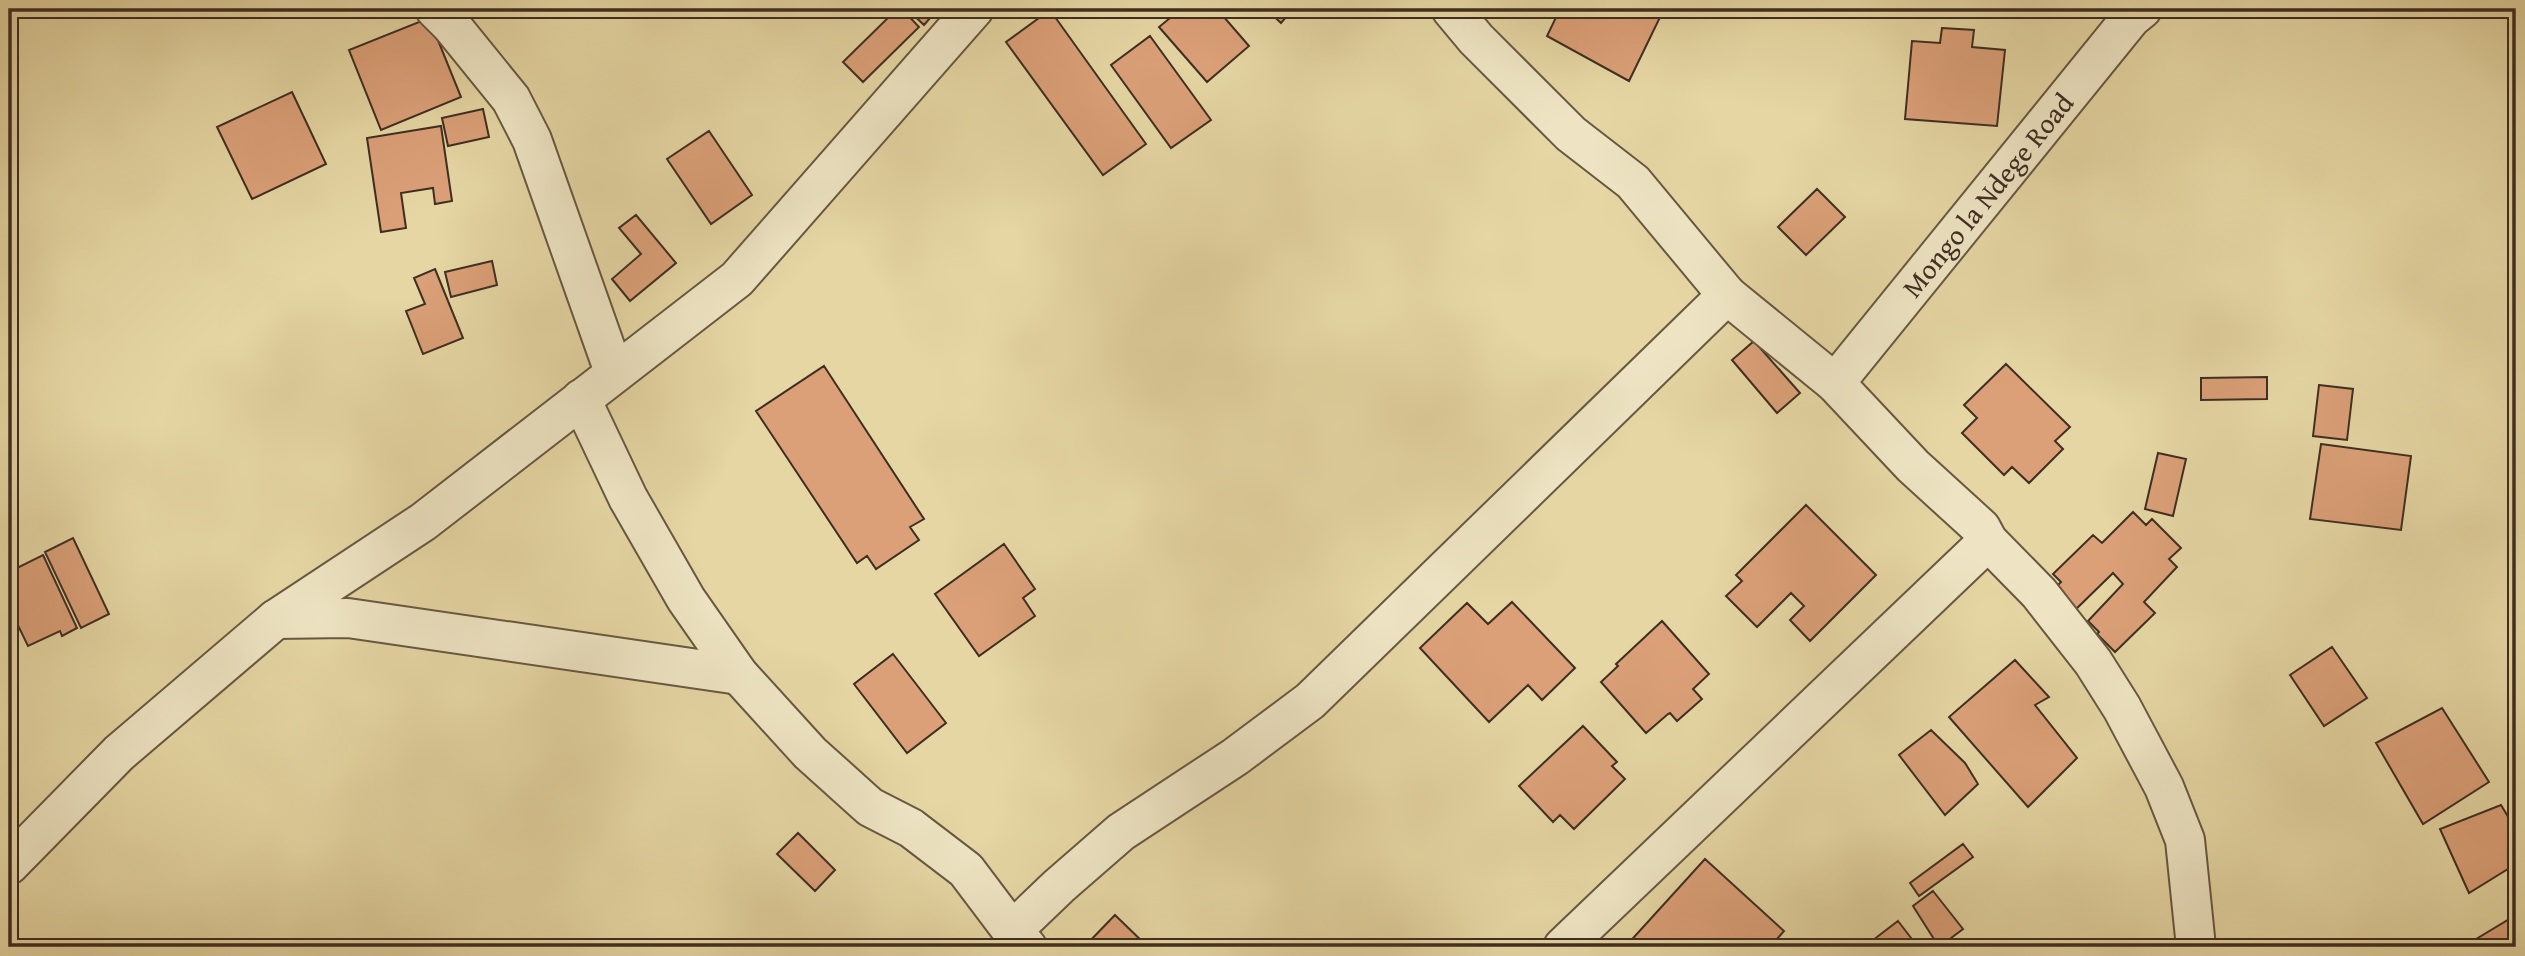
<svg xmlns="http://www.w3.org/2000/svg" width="2525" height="956" font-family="'Gentium Book Plus',serif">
<rect width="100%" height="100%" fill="#e5d6a3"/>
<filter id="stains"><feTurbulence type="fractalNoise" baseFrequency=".00286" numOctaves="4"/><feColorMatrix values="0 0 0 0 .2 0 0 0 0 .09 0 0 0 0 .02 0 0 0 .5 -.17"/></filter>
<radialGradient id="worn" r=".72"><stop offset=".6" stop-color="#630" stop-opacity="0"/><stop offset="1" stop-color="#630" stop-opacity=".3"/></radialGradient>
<path fill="#dba078" stroke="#3f2e22" stroke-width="2" d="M 897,9 L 902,9 L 919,27 L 863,82 L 843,62 Z
M 907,9 L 938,9 L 924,25 Z
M 1181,9 L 1217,9 L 1249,46 L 1207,82 L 1159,27 Z
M 1266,9 L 1293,9 L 1281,23 Z
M 1560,9 L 1664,9 L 1629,81 L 1547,36 Z
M 1050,10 L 1146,144 L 1103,175 L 1006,42 Z
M 429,18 L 461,97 L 381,130 L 349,50 Z
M 1942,28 L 1974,30 L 1972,47 L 2005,50 L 1997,126 L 1905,119 L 1912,41 L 1940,43 Z
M 1150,36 L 1211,120 L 1171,148 L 1111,65 Z
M 292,92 L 326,164 L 252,199 L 217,127 Z
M 483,109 L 489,137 L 448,146 L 442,118 Z
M 441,126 L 452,201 L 435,204 L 433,188 L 401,193 L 406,228 L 381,232 L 367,138 Z
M 709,131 L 752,195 L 711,224 L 667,159 Z
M 1817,189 L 1845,217 L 1806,255 L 1778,227 Z
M 636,215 L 676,263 L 630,301 L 612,279 L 641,254 L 619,228 Z
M 492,261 L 497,285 L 451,297 L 445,272 Z
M 435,269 L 463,338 L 423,354 L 406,311 L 425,304 L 414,278 Z
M 1754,341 L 1800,393 L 1777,413 L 1732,360 Z
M 2006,364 L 2070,427 L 2055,441 L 2063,449 L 2029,483 L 2012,467 L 2004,475 L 1962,433 L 1977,418 L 1964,405 Z
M 824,366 L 924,519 L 910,527 L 919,540 L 876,569 L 867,556 L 857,563 L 756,411 Z
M 2267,377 L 2267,399 L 2201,400 L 2201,378 Z
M 2319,385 L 2353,389 L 2347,440 L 2313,436 Z
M 2321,444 L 2411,456 L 2401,530 L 2310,519 Z
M 2158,453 L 2186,459 L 2173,516 L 2145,509 Z
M 1806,505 L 1876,575 L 1810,641 L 1790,620 L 1804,606 L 1791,593 L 1757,627 L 1726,596 L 1742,581 L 1736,575 Z
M 2133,512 L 2146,525 L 2152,519 L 2181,548 L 2169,559 L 2177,567 L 2144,602 L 2155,613 L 2115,652 L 2097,634 L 2099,632 L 2088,621 L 2123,584 L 2113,573 L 2072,613 L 2051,592 L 2061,582 L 2053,574 L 2093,535 L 2102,543 Z
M 73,538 L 109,614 L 81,628 L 45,552 Z
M 1004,544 L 1035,589 L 1023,598 L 1035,616 L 979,656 L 935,594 Z
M 43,555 L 77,628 L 62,636 L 60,631 L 28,646 L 13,615 L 9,618 L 9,580 L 16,576 L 13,570 Z
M 1512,602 L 1575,668 L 1542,700 L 1528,685 L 1489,722 L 1420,648 L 1467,603 L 1488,624 Z
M 1662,621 L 1709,674 L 1693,689 L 1702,699 L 1677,721 L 1670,713 L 1668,714 L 1646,733 L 1601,682 L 1618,666 L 1616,664 Z
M 2332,647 L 2367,698 L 2324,726 L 2290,675 Z
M 893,654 L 946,723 L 907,753 L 854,684 Z
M 2015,660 L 2049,697 L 2035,705 L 2077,758 L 2028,807 L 1949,717 Z
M 2442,708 L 2489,782 L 2423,824 L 2376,743 Z
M 1583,726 L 1617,762 L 1612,766 L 1625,779 L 1574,829 L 1560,815 L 1553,822 L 1519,786 Z
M 1931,730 L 1965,763 L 1978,784 L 1945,815 L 1899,755 Z
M 2501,805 L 2516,830 L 2516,864 L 2469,893 L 2440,829 Z
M 798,833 L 835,870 L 815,891 L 777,854 Z
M 1963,844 L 1973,857 L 1919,896 L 1910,883 Z
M 1705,859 L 1784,931 L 1770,947 L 1625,947 Z
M 1933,891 L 1963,929 L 1939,947 L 1913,906 Z
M 1115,915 L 1148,947 L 1084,947 Z
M 2516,915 L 2516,947 L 2463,947 Z
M 1898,921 L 1918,947 L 1864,947 Z"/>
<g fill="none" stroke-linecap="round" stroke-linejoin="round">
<defs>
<g id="minor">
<path d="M 435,9 L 451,25 L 511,99 L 532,140 L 614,372"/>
<path d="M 1451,9 L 1476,39 L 1571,134 L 1633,182 L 1727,295 L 1835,383 L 1913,466 L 1981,528 L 1988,541 L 2039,593 L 2093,662 L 2122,708 L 2164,787 L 2185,840 L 2196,947"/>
<path id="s1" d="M 1835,383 L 2131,18 L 2142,9"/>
<path d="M 581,399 L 628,498 L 686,599 L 739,675 L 810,753 L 870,807 L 911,828 L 966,870 L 1012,931 L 1027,947"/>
<path d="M 276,619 L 348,618 L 739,675"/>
<path d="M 9,865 L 119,753 L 276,619 L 423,522 L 737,279 L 974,9"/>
<path d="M 1012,931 L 1059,886 L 1121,832 L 1235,757 L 1310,701 L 1727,295"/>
<path d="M 1563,947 L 1988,541"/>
</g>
</defs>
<use href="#minor" stroke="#685842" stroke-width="42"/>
<use href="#minor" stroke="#eee4c3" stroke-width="38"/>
</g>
<g text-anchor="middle" stroke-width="5" stroke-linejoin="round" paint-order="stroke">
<g font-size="28" fill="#3f2e22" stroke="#eee4c3">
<text dy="10" stroke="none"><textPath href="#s1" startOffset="242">Mongo la Ndege Road</textPath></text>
</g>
</g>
<rect width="2525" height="956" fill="none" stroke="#e5d6a3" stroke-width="35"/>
<rect x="10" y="10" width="2504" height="935" fill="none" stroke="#3f2e22" stroke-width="3.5"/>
<rect x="18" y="18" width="2490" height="921" fill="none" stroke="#3f2e22" stroke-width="2"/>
<rect width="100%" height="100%" filter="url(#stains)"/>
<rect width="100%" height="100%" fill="url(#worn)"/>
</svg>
